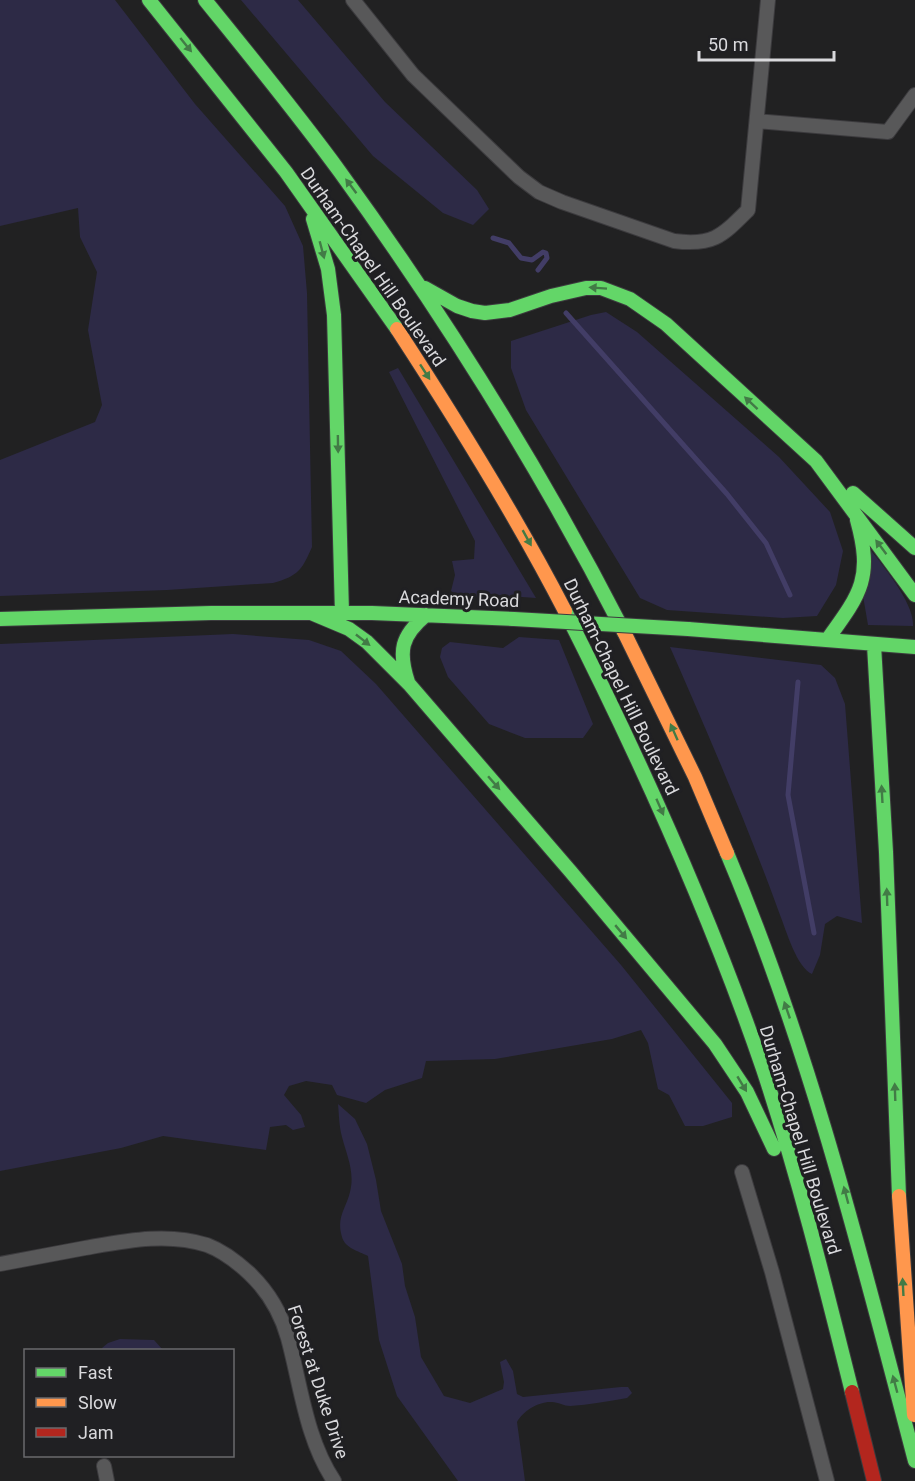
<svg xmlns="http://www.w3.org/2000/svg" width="915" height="1481" font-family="Roboto,sans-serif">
<rect width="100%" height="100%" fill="#212122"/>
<path fill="#2d2a46" d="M 0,0 L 115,0 L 195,104 L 285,206 L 303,246 L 307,293 L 312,547 C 302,570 298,576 273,583 L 167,590 L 0,596 L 0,460 L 95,422 L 102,405 L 88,330 L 97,272 L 80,237 L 78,208 L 0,226 Z
M 241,0 L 298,0 L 385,102 L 477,190 L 489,209 L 473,225 L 443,213 L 373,156 Z
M 606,312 L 637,332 L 779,457 L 830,512 L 843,551 L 836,585 L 817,616 L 783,618 L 667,610 L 640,598 L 526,410 L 511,368 L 511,341 L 591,315 Z
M 398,368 L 536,598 L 494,595 L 462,598 L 451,591 L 455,575 L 452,561 L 474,559 L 475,541 L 389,372 Z
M 868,547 C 882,564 915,604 913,626 L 868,625 L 863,596 Z
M 233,634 L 309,640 L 341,651 L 376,684 L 621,965 L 732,1103 L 732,1117 L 703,1126 L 685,1126 L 669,1095 L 658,1089 L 648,1043 L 641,1030 L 612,1039 L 495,1059 L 426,1061 L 422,1078 L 385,1090 L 366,1103 L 337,1095 L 332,1085 L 306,1081 L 289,1086 L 284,1095 L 301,1115 L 305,1127 L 293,1130 L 286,1125 L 270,1127 L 266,1150 L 163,1136 L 121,1148 L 0,1171 L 0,644 Z
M 519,637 L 559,640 L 593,724 L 583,738 L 525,738 L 489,724 L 448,677 L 440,657 L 442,648 L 450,642 L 503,648 Z
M 670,647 L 821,665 L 835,678 L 845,704 L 862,923 L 837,916 L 825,924 L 820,955 L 812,974 C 797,968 786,930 780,915 C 747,824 709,736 670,647 Z
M 338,1104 L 355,1119 L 367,1144 L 376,1180 L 381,1211 L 402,1264 L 405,1286 L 415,1317 L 421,1357 L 444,1396 L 470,1403 L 503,1389 L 504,1382 L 500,1362 L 506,1359 L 513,1371 L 517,1394 L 523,1397 L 621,1387 L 628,1387 L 632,1393 L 627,1398 C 608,1401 589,1405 570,1406 C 564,1406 558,1402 552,1402 C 539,1401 523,1411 517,1422 L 525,1481 L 458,1481 L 397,1396 L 379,1340 L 368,1256 C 358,1251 345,1248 342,1237 C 336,1217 346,1209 350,1192 C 355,1172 347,1156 342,1137 C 339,1126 339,1114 338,1104 Z
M 120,1339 L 154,1340 L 163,1350 L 103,1350 L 102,1348 L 108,1343 Z"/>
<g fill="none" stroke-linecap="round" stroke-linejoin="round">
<path stroke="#423d66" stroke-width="5" d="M 493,238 L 509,243 L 521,258 L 532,260 L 543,252 L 546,253 L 547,258 L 538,270
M 566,313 L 727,494 L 766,543 L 790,595
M 798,682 L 788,795 L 814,933"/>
<defs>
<path id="street" d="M 353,0 L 413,75 L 519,177 L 539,192 L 562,202 L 674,241 C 713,246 722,236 748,210 L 768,0
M 757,121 L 888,132 L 915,95
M 742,1172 L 772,1272 L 827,1481
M 0,1264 C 28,1259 57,1253 85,1248 C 125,1241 167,1232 207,1245 C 223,1251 237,1262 249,1273 C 268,1291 281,1313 288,1338 C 301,1386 306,1439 334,1481
M 104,1466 L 107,1481"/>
<path id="fast" d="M 149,0 L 286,172 L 397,329
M 205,0 C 251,57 297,113 340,172 C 446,318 542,472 624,632
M 313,219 L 328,269 L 334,315 L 342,613
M 425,288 L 457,306 L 472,311 L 485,313 L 510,310 L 551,296 L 586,288 L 601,288 L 630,299 L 666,324 L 816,461 L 915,595
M 853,493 L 915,548
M 565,611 C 640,759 709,911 763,1069 C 798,1175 825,1284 852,1392
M 311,613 L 349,629 L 367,642 L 409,684 L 571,872 L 715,1044 L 747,1092 L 774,1149
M 0,619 L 211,613 L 372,613 L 514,619
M 688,629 L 915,647
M 827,640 C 861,593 873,578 857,520
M 874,645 L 886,852 L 899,1196
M 408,682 C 398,651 401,636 426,615
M 727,853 C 810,1049 861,1255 915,1461"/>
<path id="slow" d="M 397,329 C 457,421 515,514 565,611
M 624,632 L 695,777 L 727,853
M 899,1196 L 914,1415"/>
<path id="jam" d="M 852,1392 L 874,1481"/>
</defs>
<use href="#street" stroke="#3c3b3e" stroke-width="16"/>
<use href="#fast" stroke="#3c3b3e" stroke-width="16"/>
<use href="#slow" stroke="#3c3b3e" stroke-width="16"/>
<use href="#jam" stroke="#3c3b3e" stroke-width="16"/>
<use href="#street" stroke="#585859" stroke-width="14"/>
<use href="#fast" stroke="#63d668" stroke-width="14"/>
<use href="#slow" stroke="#ff974d" stroke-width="14"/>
<use href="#jam" stroke="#b3261e" stroke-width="14"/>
<defs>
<path id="fast-bridge" d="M 514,619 L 688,629"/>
</defs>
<use href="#fast-bridge" stroke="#3c3b3e" stroke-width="16" stroke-linecap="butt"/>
<use href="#fast-bridge" stroke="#63d668" stroke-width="14"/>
</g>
<defs><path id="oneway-solid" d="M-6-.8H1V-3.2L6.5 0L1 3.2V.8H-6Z" transform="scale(1.5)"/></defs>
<g fill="#427b46">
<use href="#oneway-solid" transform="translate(186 45) rotate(51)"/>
<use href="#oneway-solid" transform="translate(351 186) rotate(-127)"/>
<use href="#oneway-solid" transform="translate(322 250) rotate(75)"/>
<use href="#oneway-solid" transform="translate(598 288) rotate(-176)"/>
<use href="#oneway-solid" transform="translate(425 372) rotate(57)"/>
<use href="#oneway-solid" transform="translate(751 403) rotate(-137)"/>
<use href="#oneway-solid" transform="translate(338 444) rotate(89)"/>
<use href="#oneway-solid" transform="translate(527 538) rotate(61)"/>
<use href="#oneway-solid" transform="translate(881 547) rotate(-127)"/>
<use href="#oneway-solid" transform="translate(363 640) rotate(38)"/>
<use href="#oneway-solid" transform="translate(674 732) rotate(-114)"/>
<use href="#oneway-solid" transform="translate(494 783) rotate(49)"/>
<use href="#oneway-solid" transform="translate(882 794) rotate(-93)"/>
<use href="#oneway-solid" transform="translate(660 807) rotate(66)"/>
<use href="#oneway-solid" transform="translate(887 897) rotate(-92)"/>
<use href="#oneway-solid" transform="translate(621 932) rotate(50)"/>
<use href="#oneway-solid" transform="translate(787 1010) rotate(-109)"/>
<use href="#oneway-solid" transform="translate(742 1084) rotate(59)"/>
<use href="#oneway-solid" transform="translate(895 1092) rotate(-92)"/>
<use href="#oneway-solid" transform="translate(846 1195) rotate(-105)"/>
<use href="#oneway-solid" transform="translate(903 1287) rotate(-93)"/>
<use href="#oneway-solid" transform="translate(895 1384) rotate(-105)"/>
</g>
<g text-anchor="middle" stroke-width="6" stroke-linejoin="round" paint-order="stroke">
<g font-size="18" fill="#d9d9dc" stroke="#202023">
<text transform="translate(373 267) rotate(55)" y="6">Durham-Chapel Hill Boulevard</text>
<text transform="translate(459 599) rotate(2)" y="6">Academy Road</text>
<text transform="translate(621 687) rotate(64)" y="6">Durham-Chapel Hill Boulevard</text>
<text transform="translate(800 1140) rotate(73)" y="6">Durham-Chapel Hill Boulevard</text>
<text transform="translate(318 1382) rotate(72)" y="6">Forest at Duke Drive</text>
</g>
</g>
<rect x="24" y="1349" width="210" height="108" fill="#202023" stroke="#6a6a6d" stroke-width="1.5"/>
<rect x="36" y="1368" width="30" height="9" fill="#63d668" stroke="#6a6a6d" stroke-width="1.5"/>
<text x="78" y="1379" font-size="18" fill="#d9d9dc">Fast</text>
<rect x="36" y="1398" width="30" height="9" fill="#ff974d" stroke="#6a6a6d" stroke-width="1.5"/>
<text x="78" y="1409" font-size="18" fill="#d9d9dc">Slow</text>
<rect x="36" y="1428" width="30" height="9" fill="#b3261e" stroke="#6a6a6d" stroke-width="1.5"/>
<text x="78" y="1439" font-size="18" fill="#d9d9dc">Jam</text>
<path d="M699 51v9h135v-9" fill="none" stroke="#d9d9dc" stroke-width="3"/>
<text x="708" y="51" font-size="18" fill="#d9d9dc" stroke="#202023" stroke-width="4.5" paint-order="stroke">50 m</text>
</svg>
